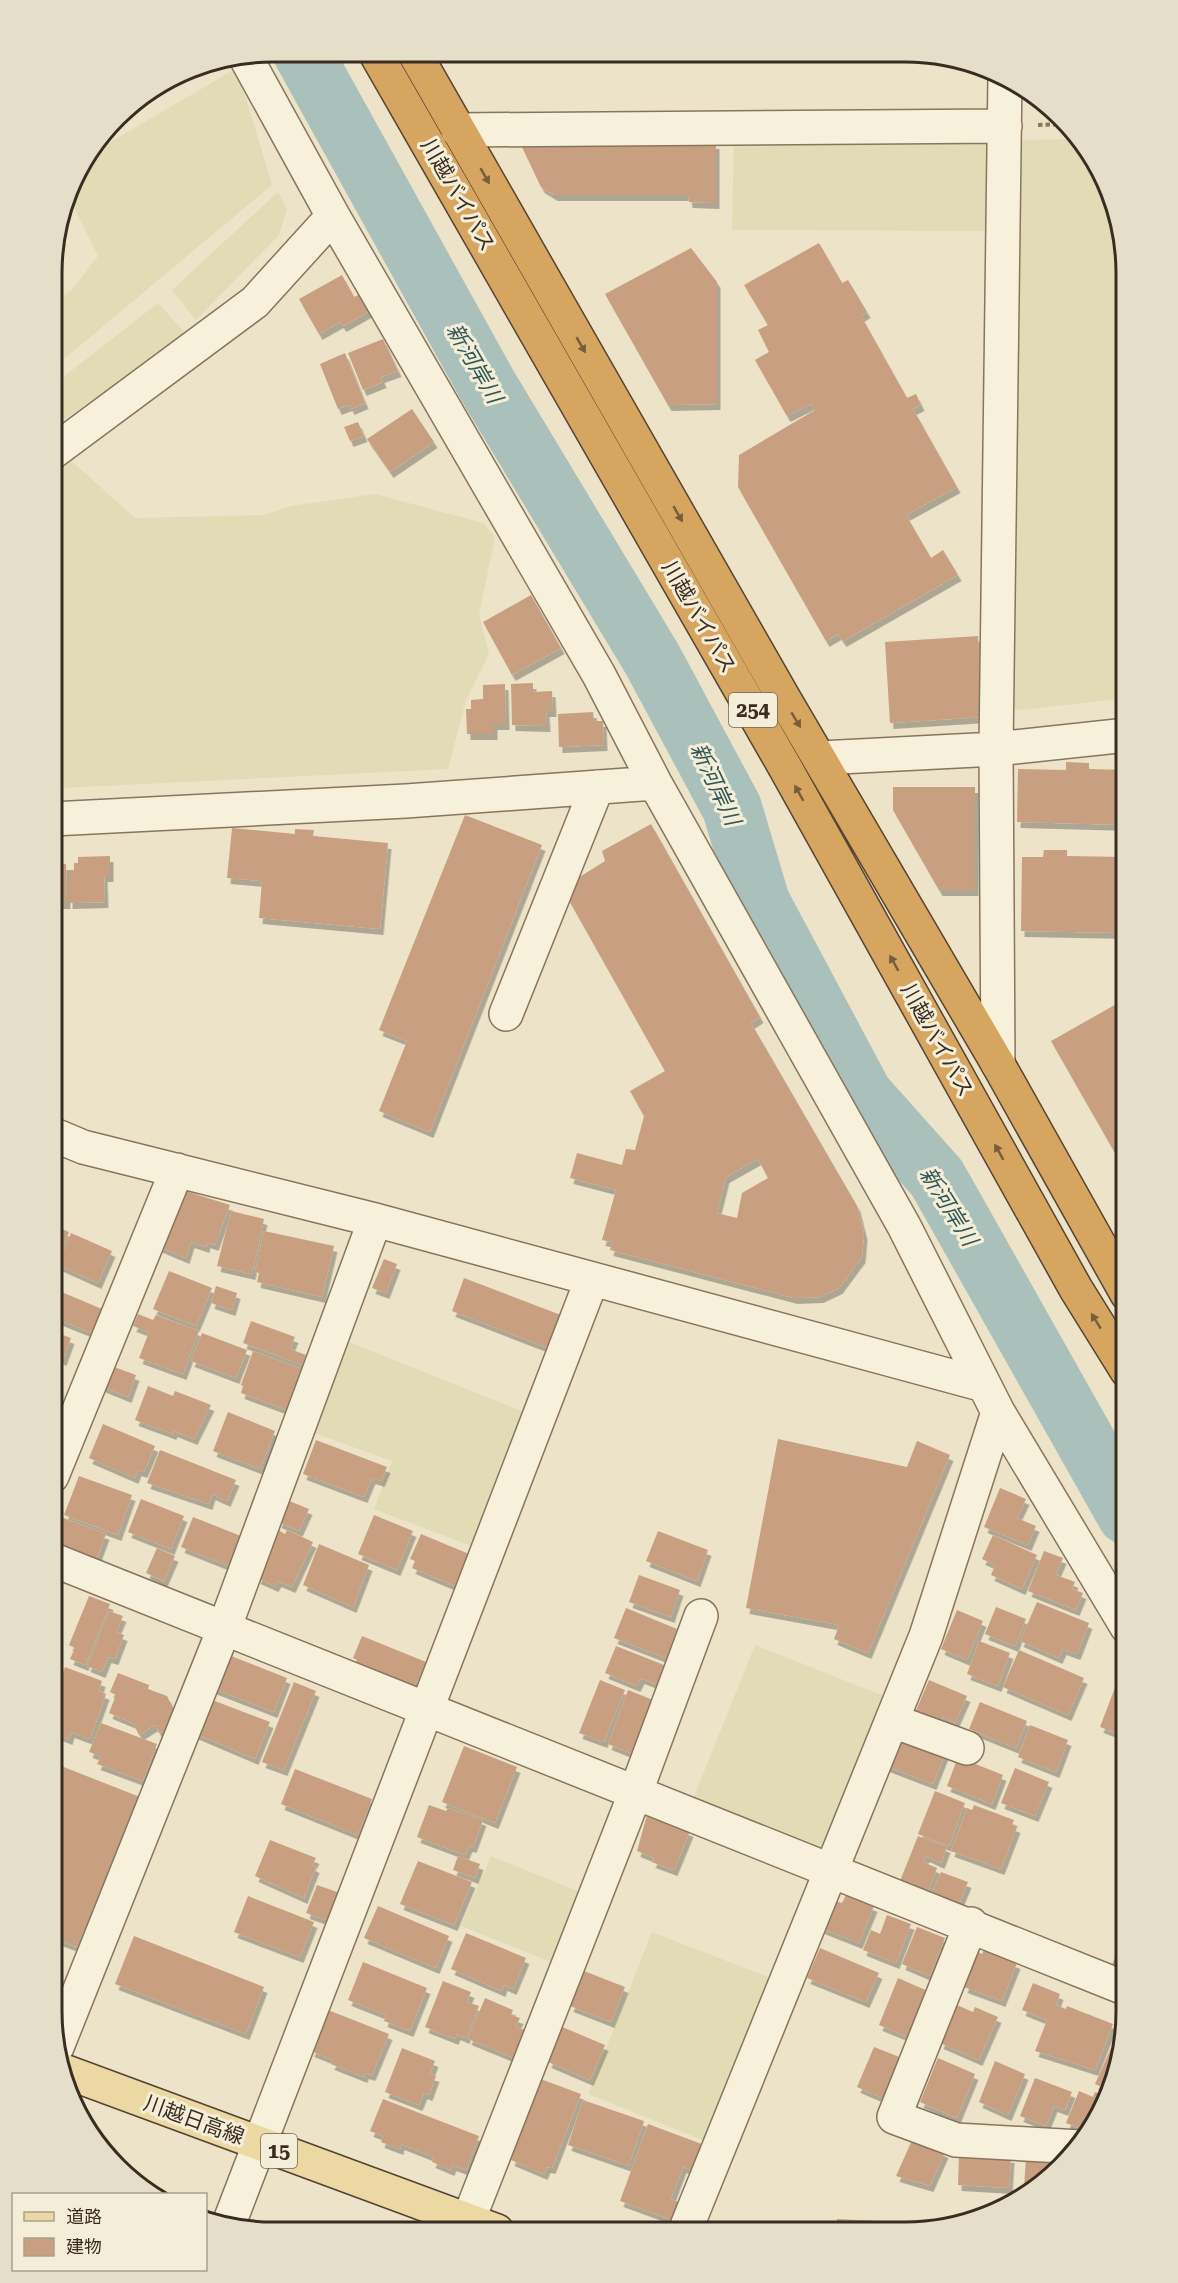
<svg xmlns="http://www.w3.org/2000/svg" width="1178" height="2283" font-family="'Roboto Serif','Noto Sans JP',serif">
<defs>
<filter id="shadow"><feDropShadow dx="3.5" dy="6" stdDeviation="0" flood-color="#0004"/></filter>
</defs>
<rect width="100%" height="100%" fill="#ece3c8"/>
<path fill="#e1dcb6" d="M 237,68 L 272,185 L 53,368 L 53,302 L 71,291 L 98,256 L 70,199 L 68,192 L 74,174 L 90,154 Z
M 734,135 L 993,139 L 991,231 L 732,230 Z
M 1081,139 L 1090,150 L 1115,202 L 1127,273 L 1127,698 L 1022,710 L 1011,708 L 1015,140 Z
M 278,192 L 287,209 L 279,235 L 196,320 L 172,290 Z
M 158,303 L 187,335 L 59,423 L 53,414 L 53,385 Z
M 68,458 L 135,518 L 264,515 L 291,506 L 375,494 L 483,523 L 495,537 L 479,615 L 489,654 L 466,700 L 448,769 L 61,788 L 52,766 L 53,464 Z
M 349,1342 L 526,1413 L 474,1547 L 374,1509 L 392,1461 L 314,1433 Z
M 755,1645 L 889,1698 L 833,1845 L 817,1850 L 691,1804 Z
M 491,1856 L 585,1894 L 559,1965 L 461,1926 Z
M 652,1932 L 778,1981 L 715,2145 L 588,2094 Z"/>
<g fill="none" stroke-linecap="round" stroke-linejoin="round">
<path stroke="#a9c1ba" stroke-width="60" d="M 302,51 L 487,385 L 652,659 L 732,808 L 760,902 L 863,1095 L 937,1178 L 1127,1515"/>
</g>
<path fill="#c8a081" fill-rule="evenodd" filter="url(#shadow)" d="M 716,143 L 716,203 L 689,202 L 688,195 L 554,195 L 541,187 L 521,145 Z
M 819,243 L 842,283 L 848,280 L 867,312 L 861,316 L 907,398 L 916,394 L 921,405 L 913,409 L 957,487 L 906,515 L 931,558 L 943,550 L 958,575 L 843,641 L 838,634 L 826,641 L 738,487 L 739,455 L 815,410 L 811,404 L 787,416 L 755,360 L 769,352 L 758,330 L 768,325 L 744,285 Z
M 691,248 L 717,282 L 717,404 L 668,405 L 605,294 Z
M 342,275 L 354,297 L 363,293 L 373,309 L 343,326 L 340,322 L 319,334 L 299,299 Z
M 383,339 L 398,371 L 381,377 L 383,382 L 363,390 L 348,353 Z
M 345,353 L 365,403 L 351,409 L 349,405 L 338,409 L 320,364 Z
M 412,409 L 434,442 L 390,472 L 367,439 Z
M 358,422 L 364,436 L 350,441 L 344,427 Z
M 531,595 L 561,648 L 512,675 L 483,622 Z
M 978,636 L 983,717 L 890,723 L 885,642 Z
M 533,683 L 533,692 L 552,691 L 553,711 L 546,711 L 547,726 L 512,725 L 511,684 Z
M 505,684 L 506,724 L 494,724 L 494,734 L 467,734 L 466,709 L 471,709 L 471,700 L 483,699 L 483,685 Z
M 593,712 L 594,721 L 603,721 L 604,745 L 559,747 L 558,714 Z
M 1066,762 L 1089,763 L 1089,769 L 1127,770 L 1127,825 L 1017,822 L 1018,769 L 1066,770 Z
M 893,787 L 975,787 L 975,890 L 939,890 L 893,810 Z
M 465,815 L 542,845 L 430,1132 L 379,1111 L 407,1041 L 379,1030 Z
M 651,824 L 760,1017 L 751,1023 L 857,1206 L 864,1234 L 862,1257 L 839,1288 L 820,1297 L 794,1298 L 610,1250 L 612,1242 L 602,1240 L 616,1190 L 570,1178 L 577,1153 L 622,1165 L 626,1149 L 635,1150 L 644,1116 L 630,1091 L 665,1071 L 562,888 L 605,861 L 602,851 ZM 758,1159 L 768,1178 L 742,1193 L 737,1218 L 717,1213 L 726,1177 Z
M 232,828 L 295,834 L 295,829 L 314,830 L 313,836 L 388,843 L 380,929 L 259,918 L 262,881 L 227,878 Z
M 1044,850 L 1067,850 L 1067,856 L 1127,857 L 1127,933 L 1021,931 L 1022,857 L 1043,857 Z
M 110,856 L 110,876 L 104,876 L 105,902 L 69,903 L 69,870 L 74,870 L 74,863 L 78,863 L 78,857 Z
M 52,859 L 60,859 L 60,864 L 66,864 L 67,903 L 52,903 Z
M 1127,998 L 1127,1174 L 1051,1041 Z
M 176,1188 L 230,1205 L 215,1245 L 207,1242 L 206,1247 L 191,1242 L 186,1258 L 155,1245 Z
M 231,1211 L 264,1219 L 252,1274 L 217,1266 Z
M 52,1225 L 69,1232 L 52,1272 Z
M 264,1231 L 334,1246 L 322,1297 L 257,1282 L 259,1273 L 255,1272 Z
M 71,1233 L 112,1251 L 98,1283 L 58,1265 Z
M 384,1259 L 397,1264 L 386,1293 L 372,1288 Z
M 169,1271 L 212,1288 L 196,1326 L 153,1309 Z
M 464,1278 L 561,1315 L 548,1348 L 452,1311 Z
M 216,1286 L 237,1293 L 232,1310 L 211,1303 Z
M 52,1288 L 102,1309 L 92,1333 L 52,1317 Z
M 138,1314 L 153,1320 L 156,1315 L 199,1331 L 183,1374 L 139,1358 L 149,1332 L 133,1326 Z
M 251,1321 L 295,1337 L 290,1349 L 306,1355 L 302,1365 L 243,1343 Z
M 52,1331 L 71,1338 L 63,1360 L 52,1355 Z
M 202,1333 L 247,1350 L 236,1378 L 191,1361 Z
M 253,1351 L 305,1370 L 290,1411 L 241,1393 L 243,1386 L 241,1385 Z
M 109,1365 L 136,1375 L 128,1397 L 101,1386 Z
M 148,1386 L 173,1396 L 175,1391 L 211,1405 L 194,1439 L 174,1431 L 173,1434 L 135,1420 Z
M 228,1412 L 275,1431 L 260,1469 L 213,1451 Z
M 103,1424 L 155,1446 L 144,1472 L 138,1470 L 135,1478 L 89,1458 Z
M 778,1439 L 907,1467 L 917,1441 L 950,1455 L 868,1653 L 834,1639 L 839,1625 L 746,1608 Z
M 316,1440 L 387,1467 L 381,1481 L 372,1478 L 364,1497 L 303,1474 Z
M 160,1450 L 236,1480 L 227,1501 L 212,1494 L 209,1504 L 147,1483 Z
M 79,1476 L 132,1495 L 118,1535 L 64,1515 Z
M 1000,1488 L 1026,1499 L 1017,1518 L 1036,1526 L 1028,1545 L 984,1527 Z
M 141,1499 L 184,1516 L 171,1549 L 128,1532 Z
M 287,1500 L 309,1509 L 299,1531 L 278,1522 Z
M 374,1515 L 413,1531 L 397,1570 L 358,1554 Z
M 61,1517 L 106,1534 L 96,1561 L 51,1543 Z
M 193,1517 L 241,1536 L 229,1566 L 181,1547 Z
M 278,1530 L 285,1534 L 287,1530 L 313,1542 L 292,1587 L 278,1581 L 275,1586 L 257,1578 Z
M 658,1531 L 708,1550 L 697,1581 L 646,1561 Z
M 421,1534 L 469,1554 L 455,1586 L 412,1568 L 415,1561 L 410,1559 Z
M 993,1535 L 1037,1555 L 1022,1589 L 991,1575 L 995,1565 L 982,1559 Z
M 319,1544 L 369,1565 L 353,1607 L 303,1585 Z
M 157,1548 L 175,1556 L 164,1581 L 146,1573 Z
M 1044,1551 L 1063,1558 L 1056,1575 L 1075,1582 L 1072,1589 L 1083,1593 L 1076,1610 L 1028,1591 Z
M 639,1575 L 680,1590 L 671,1617 L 629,1602 Z
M 89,1596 L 110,1604 L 85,1665 L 70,1659 L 75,1648 L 69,1645 Z
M 1037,1602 L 1089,1623 L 1077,1654 L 1063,1649 L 1059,1658 L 1020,1641 Z
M 996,1607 L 1026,1619 L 1015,1646 L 985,1634 Z
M 626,1608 L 677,1629 L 666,1658 L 614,1638 Z
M 957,1610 L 983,1621 L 967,1660 L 941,1649 Z
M 109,1611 L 123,1616 L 116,1632 L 124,1635 L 115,1659 L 108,1657 L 102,1672 L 87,1666 Z
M 362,1636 L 426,1662 L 417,1683 L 410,1687 L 355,1664 L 357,1660 L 353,1658 Z
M 979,1641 L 1010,1653 L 998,1686 L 967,1674 Z
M 616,1646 L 669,1667 L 661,1686 L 641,1678 L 637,1686 L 605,1673 Z
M 1019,1650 L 1084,1678 L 1068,1715 L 1003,1687 Z
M 226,1654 L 287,1678 L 274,1712 L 212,1688 Z
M 65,1667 L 102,1681 L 99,1691 L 106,1694 L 90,1739 L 71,1732 L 69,1739 L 51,1732 L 51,1683 L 58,1686 Z
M 118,1673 L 149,1685 L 148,1689 L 167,1696 L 181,1723 L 159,1733 L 155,1725 L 139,1735 L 133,1723 L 109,1713 L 116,1695 L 110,1692 Z
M 600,1680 L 625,1690 L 604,1742 L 579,1733 Z
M 929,1680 L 967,1696 L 955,1723 L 943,1717 L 940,1724 L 915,1713 Z
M 294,1682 L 316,1691 L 284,1770 L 262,1762 Z
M 1116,1685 L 1127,1689 L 1127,1737 L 1100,1727 Z
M 628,1690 L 653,1700 L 633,1754 L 608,1744 Z
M 207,1698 L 270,1722 L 255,1759 L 194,1733 Z
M 980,1702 L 1027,1721 L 1016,1748 L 969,1729 Z
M 101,1723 L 157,1744 L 143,1781 L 97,1764 L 101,1756 L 89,1752 Z
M 1030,1725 L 1068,1740 L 1056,1772 L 1018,1757 Z
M 909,1737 L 946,1751 L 933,1784 L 886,1766 L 895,1743 Z
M 464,1746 L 517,1767 L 495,1823 L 442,1802 Z
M 958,1757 L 1003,1775 L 992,1804 L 947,1786 Z
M 51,1762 L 140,1797 L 83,1942 L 80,1941 L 77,1947 L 51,1937 Z
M 1015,1768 L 1049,1782 L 1035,1816 L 1001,1803 Z
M 295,1769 L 372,1799 L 358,1835 L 281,1804 Z
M 935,1791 L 965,1803 L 949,1846 L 918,1834 Z
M 429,1805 L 446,1811 L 448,1808 L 483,1820 L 473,1847 L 469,1846 L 465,1855 L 417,1837 Z
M 974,1805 L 1014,1820 L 1012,1825 L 1017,1827 L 1001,1869 L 951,1851 L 967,1808 L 972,1810 Z
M 647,1815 L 690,1831 L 674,1870 L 652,1862 L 654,1858 L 637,1851 Z
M 918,1836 L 947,1847 L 941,1863 L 926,1856 L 923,1862 L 937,1868 L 928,1892 L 900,1881 Z
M 270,1840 L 316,1858 L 312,1865 L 316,1867 L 304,1898 L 255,1876 Z
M 458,1856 L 480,1864 L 475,1878 L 453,1870 Z
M 418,1861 L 472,1882 L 454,1925 L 400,1904 Z
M 941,1872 L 968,1882 L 959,1904 L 932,1893 Z
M 317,1885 L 340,1893 L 329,1921 L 306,1913 Z
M 846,1895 L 874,1906 L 859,1943 L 821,1928 L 833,1900 L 842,1903 Z
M 248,1896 L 314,1922 L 300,1957 L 234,1932 Z
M 378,1906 L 449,1936 L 436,1968 L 364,1938 Z
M 887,1915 L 911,1924 L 896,1963 L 863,1950 L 871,1930 L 880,1934 Z
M 917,1927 L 945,1938 L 930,1976 L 902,1964 Z
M 1127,1928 L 1127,1971 L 1112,1965 Z
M 466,1933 L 526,1958 L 513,1989 L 504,1985 L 502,1991 L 451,1969 Z
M 134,1936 L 264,1987 L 246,2034 L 115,1984 Z
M 820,1948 L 879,1973 L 866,2002 L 807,1978 Z
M 984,1950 L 1017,1963 L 1002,2001 L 964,1987 L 978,1952 L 982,1954 Z
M 363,1962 L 427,1988 L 410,2031 L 384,2021 L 386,2015 L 348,2000 Z
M 584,1971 L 625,1987 L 611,2022 L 570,2006 Z
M 898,1978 L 930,1992 L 911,2038 L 879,2025 Z
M 443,1981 L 471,1992 L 467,2002 L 479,2006 L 466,2038 L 457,2034 L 455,2039 L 425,2027 Z
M 1033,1983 L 1060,1994 L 1056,2005 L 1066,2009 L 1067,2006 L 1113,2024 L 1095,2070 L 1035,2051 L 1047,2020 L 1022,2010 Z
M 485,1998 L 513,2010 L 511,2015 L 520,2018 L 516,2027 L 526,2030 L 514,2058 L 468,2039 Z
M 957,2005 L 973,2012 L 975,2007 L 998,2017 L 979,2060 L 940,2043 Z
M 328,2010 L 389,2034 L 372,2075 L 365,2073 L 364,2077 L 331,2064 L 333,2060 L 311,2051 Z
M 560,2026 L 605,2045 L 590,2080 L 548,2062 Z
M 874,2047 L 902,2058 L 885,2099 L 857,2087 Z
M 402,2048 L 435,2061 L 430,2074 L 436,2076 L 429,2095 L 424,2093 L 419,2105 L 385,2092 Z
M 1111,2048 L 1120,2052 L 1111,2091 L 1095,2084 Z
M 938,2058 L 975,2074 L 957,2118 L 920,2102 Z
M 995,2061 L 1025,2074 L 1008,2115 L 979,2102 Z
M 538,2078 L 581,2094 L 552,2168 L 547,2167 L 544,2174 L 511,2160 L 514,2153 L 509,2152 Z
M 1035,2078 L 1072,2092 L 1065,2110 L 1054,2106 L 1046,2126 L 1020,2116 Z
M 1079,2091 L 1093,2097 L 1095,2092 L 1109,2097 L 1092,2127 L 1086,2125 L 1084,2130 L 1066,2123 Z
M 383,2099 L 479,2136 L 466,2170 L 453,2165 L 451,2170 L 432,2162 L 434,2157 L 401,2144 L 400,2149 L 381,2142 L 383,2136 L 370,2131 Z
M 583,2100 L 644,2121 L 629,2166 L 568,2145 Z
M 648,2124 L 707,2146 L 697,2172 L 683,2167 L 671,2199 L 686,2205 L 680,2223 L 620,2201 Z
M 913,2138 L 945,2152 L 930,2186 L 896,2176 Z
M 959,2154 L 1011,2157 L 1009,2188 L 958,2185 Z
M 1026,2157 L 1067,2158 L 1035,2189 L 1024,2188 Z
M 837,2219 L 899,2222 L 898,2232 L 836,2232 Z"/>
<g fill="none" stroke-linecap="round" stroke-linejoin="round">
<defs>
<path id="minor" d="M 245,56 L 333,216 L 599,675 L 655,783 L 904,1226 L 998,1412 L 1127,1627
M 458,130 L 1005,126
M 53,452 L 255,302 L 333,216
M 820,758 L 996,749 L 1127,735
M 52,819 L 406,801 L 655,783
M 506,1014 L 597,787
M 998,1064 L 996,749 L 1005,75
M 52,1134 L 83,1147 L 375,1220 L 984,1385
M 52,1476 L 177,1170
M 51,1559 L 1127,1989
M 893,1721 L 967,1748
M 971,1924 L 894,2117 L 956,2140 L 1080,2147
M 57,2047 L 224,1629 L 375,1220
M 468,2221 L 635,1794 L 701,1616
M 228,2226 L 592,1279
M 685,2231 L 926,1636 L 998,1412"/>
<path id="major" d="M 61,2070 L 497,2231"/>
<path id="highway" d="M 375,52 L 786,769 L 1076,1289 L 1127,1371
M 414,52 L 783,697 L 998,1064 L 1127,1294"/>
</defs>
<use href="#minor" stroke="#87755e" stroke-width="36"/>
<use href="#major" stroke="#564432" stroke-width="36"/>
<use href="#highway" stroke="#564432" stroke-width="36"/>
<path stroke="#87755e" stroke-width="4" stroke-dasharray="4.5 3" stroke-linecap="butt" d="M 1038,125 L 1067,124"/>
<use href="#minor" stroke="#f7f0db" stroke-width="33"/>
<use href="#major" stroke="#ecd8a3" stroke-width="33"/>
<use href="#highway" stroke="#d6a55f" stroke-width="33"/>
</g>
<defs><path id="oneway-solid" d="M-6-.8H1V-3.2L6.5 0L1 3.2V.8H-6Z" transform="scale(1.5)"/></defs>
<g fill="#785d3a">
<use href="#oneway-solid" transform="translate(485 176) rotate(60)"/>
<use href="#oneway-solid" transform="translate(581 345) rotate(60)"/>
<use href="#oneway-solid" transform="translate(678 514) rotate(60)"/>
<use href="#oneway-solid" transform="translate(796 720) rotate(59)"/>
<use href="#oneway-solid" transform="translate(799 793) rotate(-119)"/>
<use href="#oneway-solid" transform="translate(894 963) rotate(-119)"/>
<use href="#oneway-solid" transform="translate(999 1152) rotate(-119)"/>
<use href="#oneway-solid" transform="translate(1096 1321) rotate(-122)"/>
</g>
<g text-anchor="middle" stroke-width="6" stroke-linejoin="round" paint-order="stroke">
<g fill="#f4edd8" stroke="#716758" stroke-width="1.5">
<rect x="729" y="693" width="48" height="34" rx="4.5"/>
<rect x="261" y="2134" width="36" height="34" rx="4.5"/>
</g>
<g font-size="20" font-weight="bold" fill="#392d21">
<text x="753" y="717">254</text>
<text x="279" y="2158">15</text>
</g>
<g font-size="21" fill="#392d21" stroke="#f4edd8">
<text transform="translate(458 195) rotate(60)" y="7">川越バイパス</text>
<text transform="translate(699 617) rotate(60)" y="7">川越バイパス</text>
<text transform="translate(937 1040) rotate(61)" y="7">川越バイパス</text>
<text transform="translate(194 2120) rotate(20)" y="7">川越日高線</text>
</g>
<g font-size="22" font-style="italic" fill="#315756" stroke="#f4edd8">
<text transform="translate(475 363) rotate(60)" y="8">新河岸川</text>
<text transform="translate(716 784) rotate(65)" y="8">新河岸川</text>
<text transform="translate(949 1206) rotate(58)" y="8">新河岸川</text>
</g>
</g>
<path d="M0 0H1178V2283H0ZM273 62H905A211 211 0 0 1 1116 273V2011A211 211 0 0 1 905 2222H273A211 211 0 0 1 62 2011V273A211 211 0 0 1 273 62Z" fill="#e5dec9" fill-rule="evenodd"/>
<path fill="none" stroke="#392d21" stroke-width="3" d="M273 62H905A211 211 0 0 1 1116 273V2011A211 211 0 0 1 905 2222H273A211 211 0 0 1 62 2011V273A211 211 0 0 1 273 62Z"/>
<rect x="12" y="2193" width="195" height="78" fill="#f4edd8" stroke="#a9a08f" stroke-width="1.5"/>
<rect x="24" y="2212" width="30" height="9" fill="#ecd8a3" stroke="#a9a08f" stroke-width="1.5"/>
<text x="66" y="2223" font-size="18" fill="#392d21">道路</text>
<rect x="24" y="2238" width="30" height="18" fill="#c8a081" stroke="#a9a08f" stroke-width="1.5"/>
<text x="66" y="2253" font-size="18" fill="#392d21">建物</text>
</svg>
